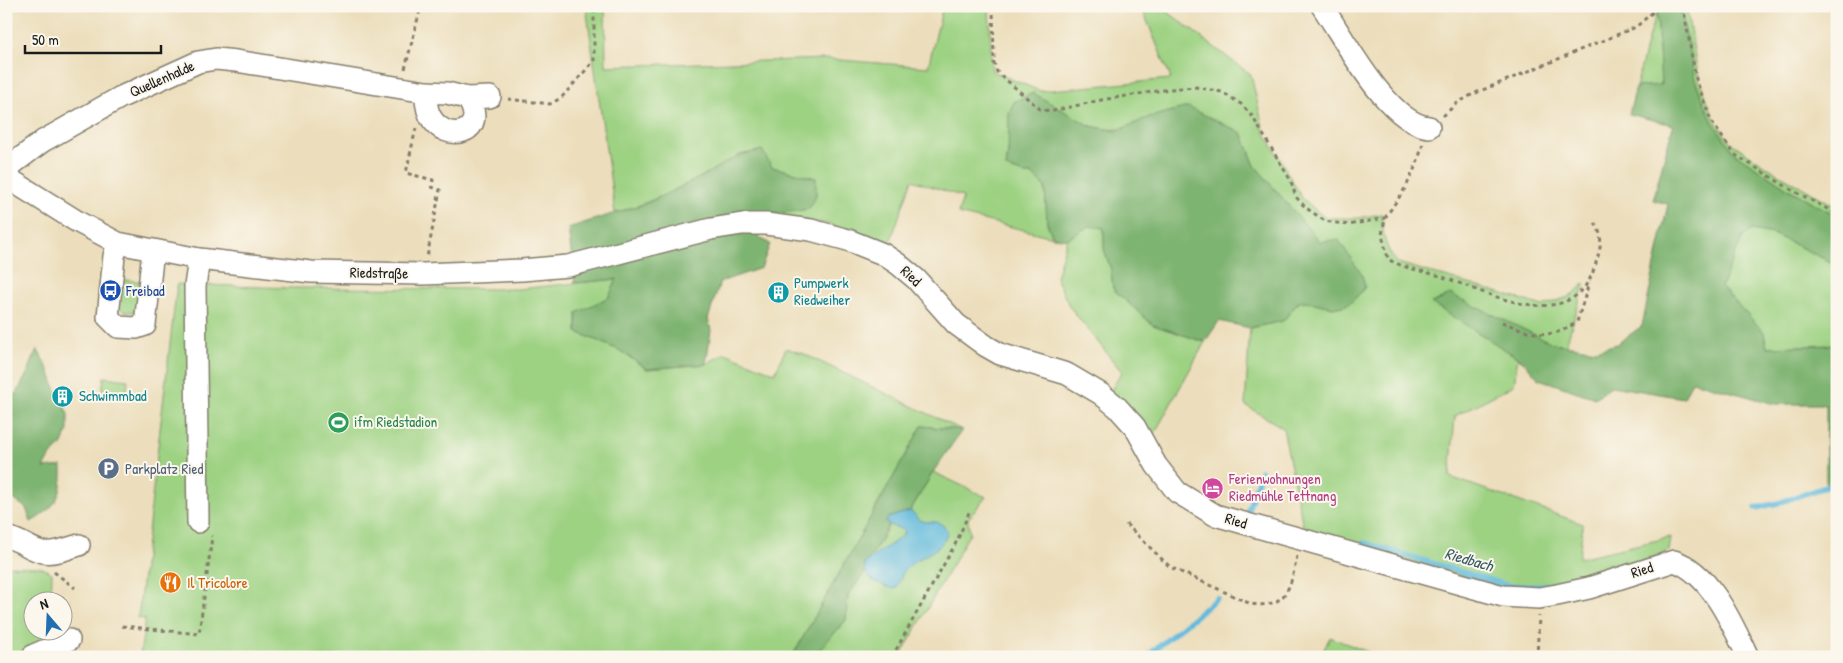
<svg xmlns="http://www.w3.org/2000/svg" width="1843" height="663" font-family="'Patrick Hand',sans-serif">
<rect width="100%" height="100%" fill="#fbf7ec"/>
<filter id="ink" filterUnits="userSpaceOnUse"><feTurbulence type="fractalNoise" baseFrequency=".02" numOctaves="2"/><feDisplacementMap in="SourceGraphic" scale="10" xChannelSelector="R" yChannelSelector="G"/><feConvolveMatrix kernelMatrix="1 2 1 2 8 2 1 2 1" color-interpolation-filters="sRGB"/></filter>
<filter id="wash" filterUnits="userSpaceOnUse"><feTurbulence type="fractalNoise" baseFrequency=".0096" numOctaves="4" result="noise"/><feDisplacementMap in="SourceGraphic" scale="20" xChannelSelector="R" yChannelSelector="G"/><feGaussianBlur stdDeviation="1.12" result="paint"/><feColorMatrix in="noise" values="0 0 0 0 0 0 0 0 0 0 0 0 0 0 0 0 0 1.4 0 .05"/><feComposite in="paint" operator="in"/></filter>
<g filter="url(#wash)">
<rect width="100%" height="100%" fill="#ecdebc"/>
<path fill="#9ed283" stroke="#5d7750" d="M 586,6 L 605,6 L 606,66 L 828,59 L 928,67 L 943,6 L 989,6 L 992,71 L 1040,91 L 1171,79 L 1141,6 L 1160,6 L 1251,75 L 1264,131 L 1302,198 L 1325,218 L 1357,218 L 1382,214 C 1383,234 1384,248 1398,263 L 1543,306 L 1571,296 L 1585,283 L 1566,345 L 1552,343 L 1442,299 L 1432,303 L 1518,357 L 1514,385 L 1455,416 L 1450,477 L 1583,524 L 1579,558 L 1671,537 L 1669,551 L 1589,582 L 1513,591 L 1304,531 L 1283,428 L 1245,405 L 1250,328 L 1283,321 L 1299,301 C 1317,300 1335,314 1351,302 C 1356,298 1360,292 1365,287 L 1362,275 L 1320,242 L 1255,166 L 1242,133 L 1127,127 C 1094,138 1061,110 1033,93 L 1014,102 L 1006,168 L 1025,174 L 1031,174 L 1045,187 L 1047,223 L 1053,237 L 958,214 L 963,197 L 912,180 L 889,245 L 828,224 L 763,216 L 816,178 L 772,167 L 740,155 C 726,162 713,171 699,178 C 672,193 645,204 615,213 Z
M 1680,6 L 1686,6 L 1699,79 L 1715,120 L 1730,142 L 1775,172 L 1837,207 L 1837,216 L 1790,190 L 1734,153 L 1712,121 L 1695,80 Z
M 1657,12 L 1661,85 L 1636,87 L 1649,35 Z
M 1089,226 L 1104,228 L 1104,249 L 1111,270 L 1113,289 L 1153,325 L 1205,342 L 1146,449 L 1104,401 L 1122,372 L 1069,306 L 1056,277 L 1067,239 Z
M 1752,230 L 1773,234 L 1837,265 L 1836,345 L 1767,347 L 1721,287 L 1742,238 Z
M 617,279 L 609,297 L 577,313 L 577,332 L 619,350 L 647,369 L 706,364 L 725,353 L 775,373 L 786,348 L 804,354 L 962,430 L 922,426 L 792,657 L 140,657 L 145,619 L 138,618 L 177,284 L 290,288 L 518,289 Z
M 126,280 L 138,281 L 143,288 L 137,312 L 126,312 L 117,307 L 121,282 Z
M 104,377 L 128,380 L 126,396 L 102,393 Z
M 933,472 L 986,497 L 968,519 L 970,533 L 900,657 L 815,657 L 816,653 L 846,620 L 848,595 L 865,572 L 865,563 L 873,553 L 889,525 L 886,521 L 888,518 L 910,511 Z
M 6,566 L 40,567 L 52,573 L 51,600 L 32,600 L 32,630 L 48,631 L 38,645 L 15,657 L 6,657 Z
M 1330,637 L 1380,657 L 1320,657 Z"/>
<path fill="#7eb471" stroke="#4d6846" d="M 1661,6 L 1680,6 L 1695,80 L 1712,121 L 1734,153 L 1790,190 L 1837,216 L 1837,265 L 1773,234 L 1752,230 L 1742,238 L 1721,287 L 1764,332 L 1767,347 L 1837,345 L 1837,492 L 1826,487 L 1826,404 L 1775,404 L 1692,381 L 1684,398 L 1611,386 L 1595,398 L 1539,379 L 1523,361 L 1431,303 L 1442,299 L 1450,294 L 1552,343 L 1596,350 L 1617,344 L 1642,326 L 1668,204 L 1653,200 L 1673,125 L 1629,114 L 1636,87 L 1661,85 L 1657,12 Z
M 1033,93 L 1090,126 L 1117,131 L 1149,117 L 1188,107 L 1242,133 L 1255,166 L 1320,242 L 1338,239 L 1362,275 L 1365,287 C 1361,292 1356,298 1351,302 C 1335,314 1317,300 1299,301 L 1283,321 L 1250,328 L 1219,321 L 1205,342 L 1153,325 L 1113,289 L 1111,270 L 1104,249 L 1104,228 L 1089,226 L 1067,239 L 1053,237 L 1047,223 L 1045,187 L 1031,174 L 1025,174 L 1006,168 L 1008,156 L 1009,112 L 1014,102 Z
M 762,150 L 772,167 L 816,178 L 816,196 L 809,209 L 763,216 L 758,236 L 770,244 L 761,268 L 720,282 L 708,319 L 711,330 L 706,364 L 647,369 L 619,350 L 577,332 L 577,313 L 609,297 L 617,279 L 575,283 L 568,228 L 647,203 L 701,177 L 719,166 L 740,155 Z
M 37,349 L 49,370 L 55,388 L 68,414 L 68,430 L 61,446 L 51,455 L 44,468 L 62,466 C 63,495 57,507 31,522 L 26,508 L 12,498 L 6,480 L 6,391 L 16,394 L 28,372 Z
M 922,426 L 962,430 L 933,472 L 910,511 L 888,518 L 887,521 L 889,525 L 873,553 L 865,563 L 865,572 L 848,595 L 846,620 L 817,653 L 815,657 L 792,657 Z"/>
<path fill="#5fb9dc" stroke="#3e6a7c" d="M 910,511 C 915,513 917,519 922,521 C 934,524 937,517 948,531 C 943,553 917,555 904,571 C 900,577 900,584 895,589 C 887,588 867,580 865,571 C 864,569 865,566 865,563 C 877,552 891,546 903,535 L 904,530 L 889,525 L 886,521 L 888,518 Z"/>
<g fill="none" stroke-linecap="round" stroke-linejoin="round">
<path stroke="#5fb9dc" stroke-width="5.5" d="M 1756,508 L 1778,503 L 1837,483
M 1248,510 L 1261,471
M 1364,543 L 1509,586 L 1531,586 L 1563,584
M 1146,657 L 1217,598"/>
</g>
</g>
<g filter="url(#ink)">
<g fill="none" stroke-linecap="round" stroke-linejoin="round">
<defs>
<path id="minor" d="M 1322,6 C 1344,38 1388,124 1429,127
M 467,98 L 490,97
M 6,169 L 43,141 L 121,97 L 198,62 L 216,59 L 236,61 L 426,92 L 447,93 L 467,98 C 491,132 446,146 430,116 C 426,108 426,100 426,92
M 6,177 L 78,222 L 118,243 L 199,259 L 311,272 L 423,274 L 522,270 L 568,266 L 711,229 L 742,224 L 766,224 L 811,230 L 848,240 L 883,254 L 898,264 L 916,279 L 956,324 L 986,346 L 1000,354 L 1067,374 L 1101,394 L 1117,407 L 1135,427 L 1156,465 L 1177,492 L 1215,515 L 1503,596 L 1539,598 L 1557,595 L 1589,588 L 1674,561 C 1710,572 1733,625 1748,657
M 118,243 L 114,256 L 108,317 L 118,327 L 136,328 L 145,325 L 153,250
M 198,522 L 195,286 L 199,259
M 6,537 C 21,540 31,550 43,552 C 54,554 69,548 79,545
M 34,655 L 69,640"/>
</defs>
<use href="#minor" stroke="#847d6c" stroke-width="24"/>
<path stroke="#847d6c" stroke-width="3" stroke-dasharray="4 4" stroke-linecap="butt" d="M 993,6 L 994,63 L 997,72 L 1041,110 L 1053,111 L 1101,100 L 1170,89 L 1196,87 L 1222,92 L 1241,104 L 1252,116 L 1291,181 L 1296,197 L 1306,208 L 1325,221 L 1349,225 L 1385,218
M 1683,6 L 1696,79 L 1711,121 L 1734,154 L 1790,189 L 1837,214
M 405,69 L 421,6
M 508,99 L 550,104 L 561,98 L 594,61 L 594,6
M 1443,116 L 1456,104 L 1473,94 L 1636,27 L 1654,11 L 1656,6
M 416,128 L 406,173 L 433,180 L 432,187 L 440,190 L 427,257
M 1423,144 L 1417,163 L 1406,187 L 1385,218 L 1382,235 L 1388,259 C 1404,269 1425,271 1443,277 C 1490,294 1573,337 1595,266 C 1600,250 1605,236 1594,222
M 1502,322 C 1531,333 1549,342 1577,322 L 1589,283
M 1126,524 L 1170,567 L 1251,604 C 1288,609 1291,585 1297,556
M 54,572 L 75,588
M 122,626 L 199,634 L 212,537 L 211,536
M 892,657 L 957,541 L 970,510
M 1537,657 L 1539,616"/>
<use href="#minor" stroke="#fff" stroke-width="21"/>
</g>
</g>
<defs>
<symbol id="bus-disc" viewBox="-11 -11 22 22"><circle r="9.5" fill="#1a4fb4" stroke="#fbf7ec"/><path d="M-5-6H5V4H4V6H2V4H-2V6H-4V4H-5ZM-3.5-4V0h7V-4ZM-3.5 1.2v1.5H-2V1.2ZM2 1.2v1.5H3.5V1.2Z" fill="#fff"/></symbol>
<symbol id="building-disc" viewBox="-11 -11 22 22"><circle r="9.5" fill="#0f9aa8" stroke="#fbf7ec"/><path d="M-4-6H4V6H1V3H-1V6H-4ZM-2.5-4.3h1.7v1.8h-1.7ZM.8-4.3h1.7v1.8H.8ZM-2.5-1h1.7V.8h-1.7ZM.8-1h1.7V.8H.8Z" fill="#fff"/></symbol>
<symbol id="stadium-disc" viewBox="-11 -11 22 22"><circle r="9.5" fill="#2e9e5b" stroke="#fbf7ec"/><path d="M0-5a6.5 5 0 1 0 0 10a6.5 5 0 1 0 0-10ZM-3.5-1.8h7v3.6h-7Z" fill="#fff"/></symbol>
<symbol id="parking-disc" viewBox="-11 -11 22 22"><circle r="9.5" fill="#5c6f8a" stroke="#fbf7ec"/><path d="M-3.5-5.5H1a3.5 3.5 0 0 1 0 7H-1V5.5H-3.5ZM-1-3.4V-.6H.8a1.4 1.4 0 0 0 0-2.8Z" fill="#fff"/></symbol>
<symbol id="hotel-disc" viewBox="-11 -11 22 22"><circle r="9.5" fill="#d1479c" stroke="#fbf7ec"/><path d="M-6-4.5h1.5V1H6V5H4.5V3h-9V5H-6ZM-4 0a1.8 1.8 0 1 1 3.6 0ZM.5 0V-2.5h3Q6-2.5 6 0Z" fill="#fff"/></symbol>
<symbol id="restaurant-disc" viewBox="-11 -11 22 22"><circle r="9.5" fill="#e8710a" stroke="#fbf7ec"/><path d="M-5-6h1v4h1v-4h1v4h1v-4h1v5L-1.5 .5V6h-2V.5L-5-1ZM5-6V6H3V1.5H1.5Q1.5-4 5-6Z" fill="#fff"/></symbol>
</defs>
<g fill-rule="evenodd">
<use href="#bus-disc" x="98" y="278" width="25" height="25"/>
<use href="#building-disc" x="766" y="280" width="25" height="25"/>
<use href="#building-disc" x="50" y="384" width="25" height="25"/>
<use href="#stadium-disc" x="326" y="410" width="25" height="25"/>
<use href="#parking-disc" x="96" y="456" width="25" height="25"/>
<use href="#hotel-disc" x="1200" y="476" width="25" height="25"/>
<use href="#restaurant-disc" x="158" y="570" width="25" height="25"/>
</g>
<g text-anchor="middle" stroke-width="4" stroke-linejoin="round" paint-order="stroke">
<g font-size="15" fill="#1c1c1c" stroke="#fbf7ec">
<text transform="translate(162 79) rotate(-24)" y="5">Quellenhalde</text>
<text transform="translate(379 273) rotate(1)" y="5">Riedstraße</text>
<text transform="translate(911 276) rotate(43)" y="5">Ried</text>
<text transform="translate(1236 521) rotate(17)" y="5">Ried</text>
<text transform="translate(1642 570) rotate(-18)" y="5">Ried</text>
</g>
<g font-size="15" fill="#0d838f" stroke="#fbf7ec" text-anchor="start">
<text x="794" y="288">Pumpwerk<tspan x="794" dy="17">Riedweiher</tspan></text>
<text x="79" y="401">Schwimmbad</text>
</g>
<g font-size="15" fill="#164399" stroke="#fbf7ec" text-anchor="start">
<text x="126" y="296">Freibad</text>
</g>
<g font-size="15" fill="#27864d" stroke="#fbf7ec" text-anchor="start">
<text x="354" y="427">ifm Riedstadion</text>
</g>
<g font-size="15" fill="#4e5e75" stroke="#fbf7ec" text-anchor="start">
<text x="125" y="474">Parkplatz Ried</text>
</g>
<g font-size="15" fill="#b23c85" stroke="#fbf7ec" text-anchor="start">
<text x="1229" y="484">Ferienwohnungen<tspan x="1229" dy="17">Riedmühle Tettnang</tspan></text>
</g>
<g font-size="15" fill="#c56008" stroke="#fbf7ec" text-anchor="start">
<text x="187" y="588">Il Tricolore</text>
</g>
<g font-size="16" font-style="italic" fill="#375b69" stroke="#fbf7ec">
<text transform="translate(1469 559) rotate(16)" y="6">Riedbach</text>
</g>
</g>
<rect width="1843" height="663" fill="none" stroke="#fbf7ec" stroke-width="25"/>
<g transform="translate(48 616) rotate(341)"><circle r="24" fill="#fbf7ec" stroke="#a29f99"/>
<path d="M0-4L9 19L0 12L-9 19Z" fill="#1f6fb2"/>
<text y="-8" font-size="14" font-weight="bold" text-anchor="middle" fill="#1c1c1c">N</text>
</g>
<path d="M25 45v8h136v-8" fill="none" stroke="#1c1c1c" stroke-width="2.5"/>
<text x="32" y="45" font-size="15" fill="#1c1c1c" stroke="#fbf7ec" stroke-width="4" paint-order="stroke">50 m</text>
</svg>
